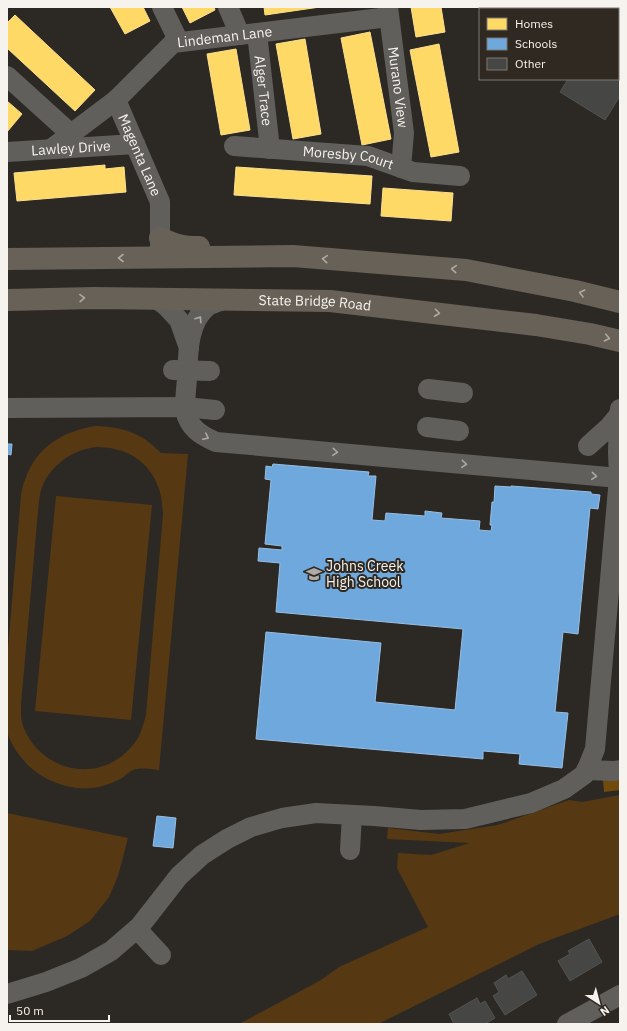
<svg xmlns="http://www.w3.org/2000/svg" width="627" height="1031" font-family="'IBM Plex Sans',sans-serif">
<rect width="100%" height="100%" fill="#2c2925"/>
<path fill="#563912" fill-rule="evenodd" d="M 96,426 C 123,427 142,433 161,453 L 188,454 L 159,770 C 152,769 144,768 137,769 C 132,769 126,775 122,778 C 115,782 107,785 99,787 C 70,793 37,779 20,756 C 14,749 10,740 7,732 L 7,661 L 21,495 C 22,490 23,484 25,480 C 36,447 63,431 96,426 ZM 97,447 C 126,447 150,461 159,489 C 162,497 162,505 163,514 L 146,715 C 144,722 142,729 139,736 C 119,771 76,780 44,755 C 33,746 23,732 21,717 C 21,713 21,708 21,704 L 38,511 C 39,503 39,495 42,487 C 51,465 73,449 97,447 Z
M 56,496 L 152,505 L 131,720 L 35,711 Z
M 620,795 L 620,914 L 539,944 L 378,1024 L 239,1024 L 321,980 L 339,967 L 428,927 L 397,868 L 398,853 L 431,855 L 470,843 L 387,839 L 388,828 L 439,834 L 498,825 L 569,800 L 582,802 Z
M 7,813 L 128,838 L 118,876 L 109,897 L 90,921 L 67,936 L 32,951 L 7,950 Z"/>
<path fill="#714a0e" d="M 620,779 L 620,790 L 604,792 L 603,780 Z"/>
<path fill="#ffd966" stroke="#fce08e" d="M 110,7 L 143,7 L 150,21 L 125,34 Z
M 182,7 L 214,7 L 215,10 L 190,23 Z
M 264,7 L 320,7 L 265,15 Z
M 411,7 L 441,7 L 445,32 L 416,37 Z
M 15,15 L 95,90 L 75,111 L 7,48 L 7,23 Z
M 370,32 L 391,139 L 362,145 L 341,38 Z
M 305,39 L 321,134 L 293,139 L 276,44 Z
M 439,44 L 459,152 L 431,157 L 410,50 Z
M 236,49 L 250,130 L 221,135 L 207,54 Z
M 7,101 L 22,114 L 7,132 Z
M 105,165 L 105,169 L 124,167 L 126,192 L 17,201 L 14,173 Z
M 236,167 L 372,176 L 370,204 L 234,195 Z
M 383,188 L 453,193 L 451,221 L 381,216 Z"/>
<path fill="#6fa8dc" stroke="#98bee1" d="M 7,444 L 12,444 L 11,455 L 7,454 Z
M 273,464 L 369,472 L 368,476 L 376,476 L 372,520 L 385,521 L 386,513 L 425,516 L 425,511 L 442,513 L 441,518 L 480,521 L 479,530 L 491,531 L 492,525 L 490,525 L 492,502 L 494,502 L 495,486 L 511,487 L 511,486 L 591,492 L 591,494 L 600,495 L 598,509 L 590,508 L 578,634 L 563,632 L 555,712 L 568,713 L 562,768 L 519,764 L 520,754 L 483,751 L 483,759 L 256,739 L 266,632 L 381,643 L 375,702 L 455,710 L 463,629 L 276,612 L 280,563 L 258,561 L 259,548 L 282,550 L 282,546 L 265,544 L 271,480 L 265,479 L 266,466 L 272,467 Z
M 157,816 L 176,818 L 173,848 L 153,846 Z"/>
<path fill="#464645" stroke="#525352" d="M 614,7 L 620,7 L 620,96 L 605,120 L 560,92 L 568,79 L 618,79 L 618,9 L 613,9 Z
M 589,939 L 602,962 L 570,981 L 558,961 L 570,954 L 568,951 Z
M 522,971 L 537,995 L 505,1015 L 493,996 L 499,992 L 494,983 L 506,975 L 508,979 Z
M 477,998 L 480,1004 L 485,1001 L 495,1018 L 485,1024 L 454,1024 L 449,1014 Z"/>
<g fill="none" stroke-linecap="round" stroke-linejoin="round">
<g stroke="#615f5b" stroke-width="20">
<path d="M 162,7 L 179,42"/>
<path d="M 228,7 L 240,35"/>
<path id="s1" d="M 388,7 L 404,133 L 401,168"/>
<path id="s2" d="M 257,33 L 270,149"/>
<path d="M 7,76 L 71,134"/>
<path id="s3" d="M 116,100 L 160,202 L 160,255"/>
<path id="s4" d="M 234,146 L 368,156 L 413,172 L 460,176"/>
<path id="s5" d="M 51,149 L 116,100 L 173,43 L 389,17"/>
<path id="s6" d="M 7,152 L 135,144"/>
<path d="M 157,299 L 167,307 L 179,320 L 189,348"/>
<path d="M 222,300 C 218,302 212,304 208,306 C 187,322 188,356 187,379 C 186,389 185,399 185,410 C 189,428 200,435 216,442 L 619,478"/>
<path d="M 173,370 L 210,371"/>
<path d="M 428,389 L 463,393"/>
<path d="M 7,408 L 185,407 L 215,410"/>
<path d="M 427,427 L 459,431"/>
<path d="M 588,446 L 609,427 L 619,415"/>
<path d="M 586,770 L 614,771 L 620,770"/>
<path d="M 350,850 L 352,815"/>
<path d="M 137,929 L 161,955"/>
<path d="M 7,994 L 46,982 L 81,968 L 111,951 L 140,926 L 179,876 L 202,855 L 227,839 L 251,827 L 282,818 L 316,813 L 374,816 L 421,820 L 465,819 L 531,803 L 564,789 L 585,774 L 595,749 L 619,478 L 618,452 L 619,415 L 620,409"/>
<path d="M 567,1024 L 620,995"/>
</g>
<g stroke="#686157" stroke-width="22">
<path d="M 160,238 C 175,245 183,247 199,247"/>
<path d="M 7,259 L 293,256 L 466,270 L 575,291 L 620,302"/>
<path id="s7" d="M 7,300 L 94,298 L 330,301 L 536,325 L 590,334 L 620,341"/>
</g>
</g>
<defs><path id="oneway-chevron" d="M-2-3.5L2.5 0L-2 3.5" fill="none" stroke-width="1.6" stroke-linecap="round" stroke-linejoin="round"/></defs>
<g stroke="#afaaa2">
<use href="#oneway-chevron" transform="translate(121 258) rotate(180)"/>
<use href="#oneway-chevron" transform="translate(325 259) rotate(-175)"/>
<use href="#oneway-chevron" transform="translate(454 269) rotate(-175)"/>
<use href="#oneway-chevron" transform="translate(582 293) rotate(-166)"/>
<use href="#oneway-chevron" transform="translate(82 298) rotate(-1)"/>
<use href="#oneway-chevron" transform="translate(437 313) rotate(7)"/>
<use href="#oneway-chevron" transform="translate(607 338) rotate(13)"/>
</g>
<g stroke="#aca8a4">
<use href="#oneway-chevron" transform="translate(199 319) rotate(-57)"/>
<use href="#oneway-chevron" transform="translate(206 437) rotate(27)"/>
<use href="#oneway-chevron" transform="translate(335 452) rotate(5)"/>
<use href="#oneway-chevron" transform="translate(464 464) rotate(5)"/>
<use href="#oneway-chevron" transform="translate(594 476) rotate(5)"/>
</g>
<defs>
<symbol id="school-bare" viewBox="-9 -9 18 18"><path d="M0-5L7-2L0 1L-7-2ZM-4 1L0 2.5L4 1V4Q0 6-4 4Z" fill="#afaca7" stroke="#2f2922" stroke-width="2.5" paint-order="stroke"/></symbol>
</defs>
<g fill-rule="evenodd">
<use href="#school-bare" x="303" y="563" width="22" height="22"/>
</g>
<g text-anchor="middle" stroke-width="4" stroke-linejoin="round" paint-order="stroke">
<g font-size="14" fill="#f6f2ed" stroke="#2f2922">
<text dy="5" stroke="none"><textPath href="#s5" startOffset="214">Lindeman Lane</textPath></text>
<text dy="5" stroke="none"><textPath href="#s1" startOffset="81">Murano View</textPath></text>
<text dy="5" stroke="none"><textPath href="#s2" startOffset="58">Alger Trace</textPath></text>
<text dy="5" stroke="none"><textPath href="#s6" startOffset="64">Lawley Drive</textPath></text>
<text dy="5" stroke="none"><textPath href="#s3" startOffset="60">Magenta Lane</textPath></text>
<text dy="5" stroke="none"><textPath href="#s4" startOffset="115">Moresby Court</textPath></text>
<text dy="5" stroke="none"><textPath href="#s7" startOffset="308">State Bridge Road</textPath></text>
</g>
<g font-size="14" fill="#f6f2ed" stroke="#2f2922" text-anchor="start">
<text x="326" y="571">Johns Creek<tspan x="326" dy="16">High School</tspan></text>
</g>
</g>
<rect width="627" height="1031" fill="none" stroke="#f6f2ed" stroke-width="16"/>
<rect x="479" y="8" width="140" height="72" fill="#2f2922" stroke="#7f7973"/>
<rect x="487" y="18" width="20" height="12" fill="#ffd966" stroke="#7f7973"/>
<text x="515" y="28" font-size="12" fill="#f6f2ed">Homes</text>
<rect x="487" y="38" width="20" height="12" fill="#6fa8dc" stroke="#7f7973"/>
<text x="515" y="48" font-size="12" fill="#f6f2ed">Schools</text>
<rect x="487" y="58" width="20" height="12" fill="#464645" stroke="#7f7973"/>
<text x="515" y="68" font-size="12" fill="#f6f2ed">Other</text>
<g transform="translate(599 1003) rotate(144)" stroke="#2f2922" stroke-width="3" paint-order="stroke">
<path d="M0-3L7 15L0 10L-7 15Z" fill="#f6f2ed"/>
<text y="-6" font-size="11" font-weight="bold" text-anchor="middle" fill="#f6f2ed">N</text>
</g>
<path d="M10 1015v6h99v-6" fill="none" stroke="#f6f2ed" stroke-width="2"/>
<text x="16" y="1015" font-size="12" fill="#f6f2ed" stroke="#2f2922" stroke-width="3" paint-order="stroke">50 m</text>
</svg>
